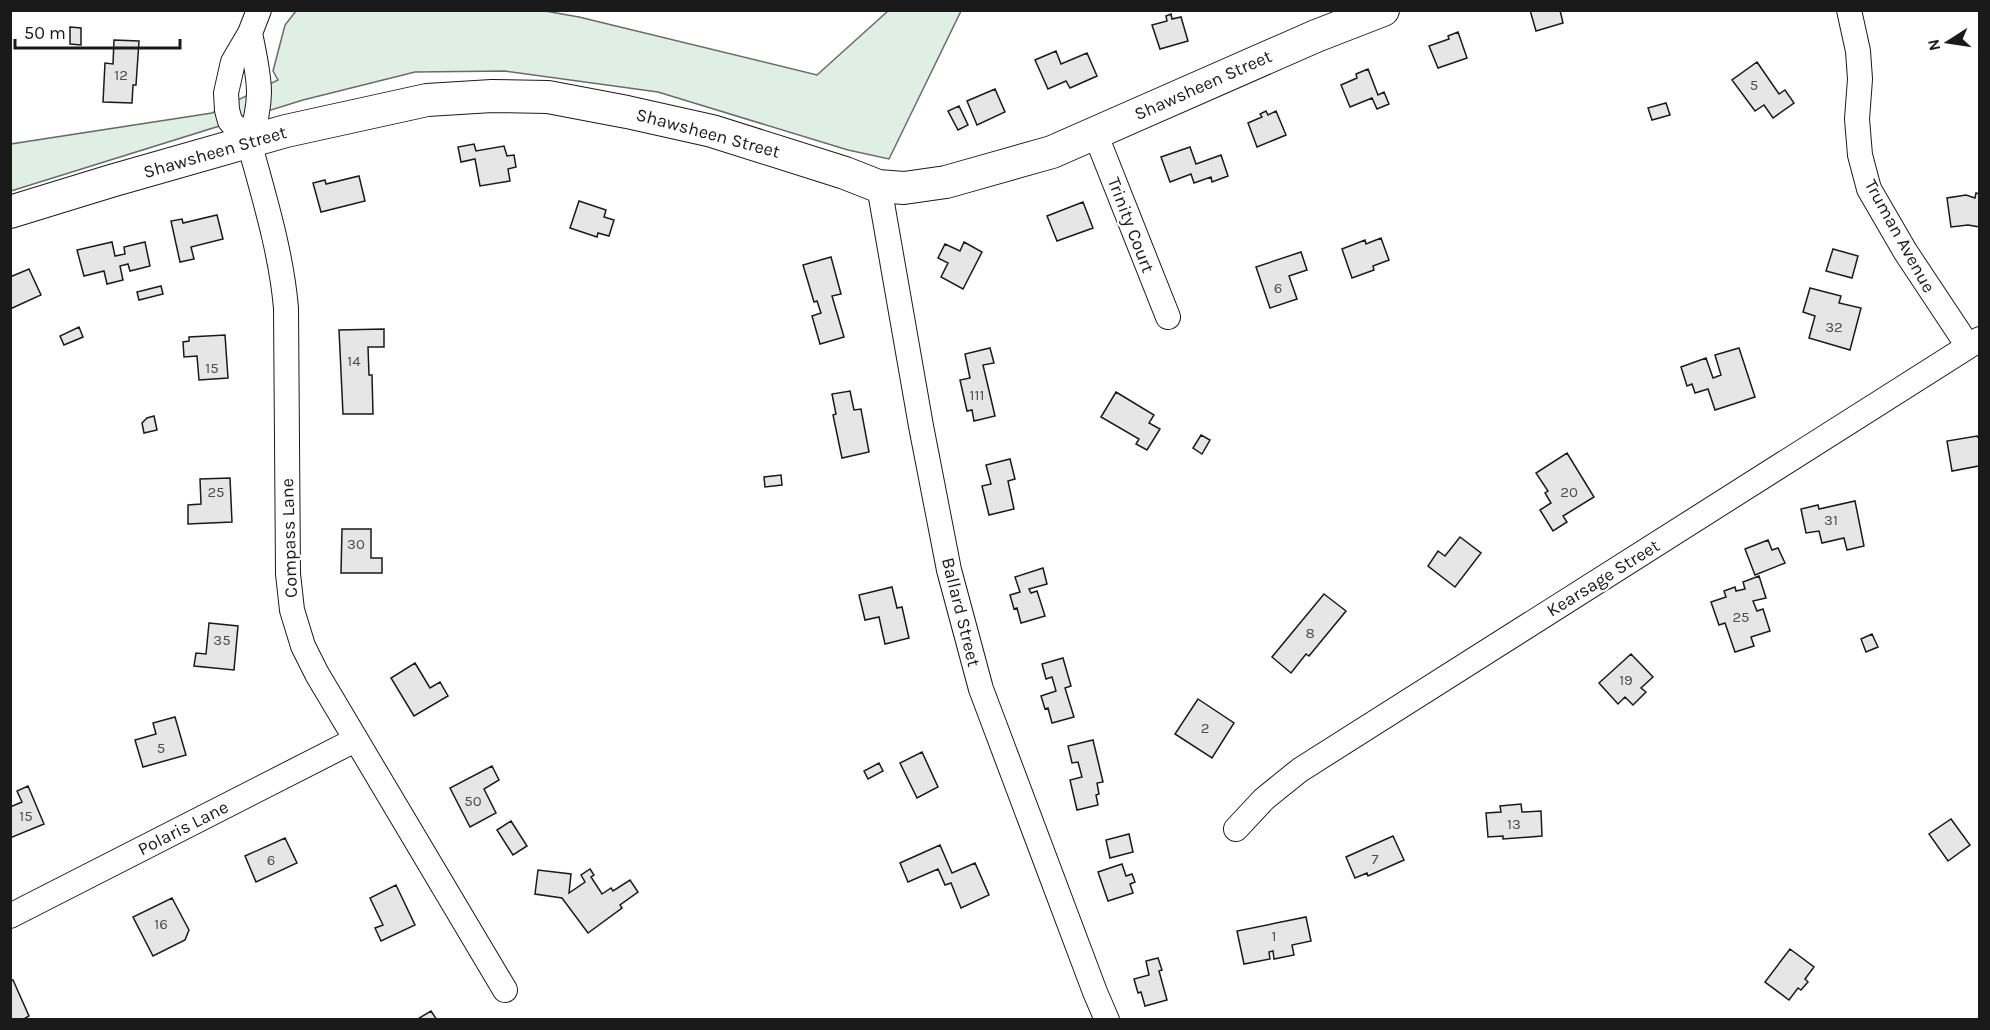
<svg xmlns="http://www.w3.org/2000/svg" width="1990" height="1030" font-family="Karla,sans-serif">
<rect width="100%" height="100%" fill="#fff"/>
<path fill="#e0efe3" stroke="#6a6a6a" stroke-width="1.5" d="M 296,11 L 545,11 L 579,17 L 817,75 L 888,11 L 961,11 L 889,159 L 848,150 L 658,92 L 505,71 L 415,72 L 303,100 L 11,191 L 11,144 L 212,113 L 278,80 L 273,71 L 285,25 Z"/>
<path fill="#e6e6e6" stroke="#1a1a1a" stroke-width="1.5" d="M 1530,10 L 1560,10 L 1563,23 L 1536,31 Z
M 1171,14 L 1172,19 L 1181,17 L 1188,41 L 1160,49 L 1152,25 L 1167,21 L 1166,16 Z
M 70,27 L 81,28 L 81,45 L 70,44 Z
M 1458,32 L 1467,58 L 1438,68 L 1429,46 L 1449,39 L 1448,36 Z
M 114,40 L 139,41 L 136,85 L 133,85 L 132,103 L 103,102 L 105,63 L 113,64 Z
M 1056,51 L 1061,64 L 1087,53 L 1097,76 L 1070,88 L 1066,81 L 1048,89 L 1035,60 Z
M 1757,62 L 1779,94 L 1785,90 L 1794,103 L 1773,118 L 1764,105 L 1755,111 L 1732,80 Z
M 1368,69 L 1378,95 L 1384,92 L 1389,104 L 1377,109 L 1372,98 L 1350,107 L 1341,85 L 1357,78 L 1356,74 Z
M 995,89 L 1005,112 L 977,125 L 967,101 Z
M 1666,103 L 1670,115 L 1652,120 L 1648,108 Z
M 959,106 L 968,125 L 958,130 L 948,111 Z
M 1266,111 L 1268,115 L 1276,111 L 1286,135 L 1257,147 L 1248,123 L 1262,117 L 1260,114 Z
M 474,144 L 476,151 L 504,146 L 507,156 L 514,155 L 516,167 L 508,169 L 510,181 L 480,186 L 475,159 L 461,162 L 458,147 Z
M 1190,147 L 1196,164 L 1221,155 L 1228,176 L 1212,182 L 1211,177 L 1194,183 L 1191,174 L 1170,182 L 1161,157 Z
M 359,176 L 365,201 L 321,212 L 313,183 L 325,180 L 326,184 Z
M 1976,193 L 1980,194 L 1980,227 L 1968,225 L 1951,227 L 1947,198 L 1966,195 L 1975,198 Z
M 579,201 L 606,210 L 604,217 L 614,220 L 609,236 L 598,233 L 597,237 L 570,228 Z
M 1083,202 L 1093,228 L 1057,241 L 1047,216 Z
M 217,215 L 223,239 L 191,247 L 194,259 L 180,262 L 171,221 L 182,219 L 183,223 Z
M 1381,238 L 1389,260 L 1373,266 L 1374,270 L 1352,278 L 1342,249 L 1365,240 L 1366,244 Z
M 112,242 L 115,256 L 125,254 L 124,247 L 145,242 L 150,266 L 130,271 L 128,264 L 120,266 L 123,280 L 107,284 L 104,271 L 84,276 L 77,250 Z
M 964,242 L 982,252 L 963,289 L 941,277 L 948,263 L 938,258 L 945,244 L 960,251 Z
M 1833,249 L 1858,256 L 1852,278 L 1826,271 Z
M 1301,252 L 1307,270 L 1289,276 L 1297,299 L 1270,308 L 1256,267 Z
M 831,257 L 841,294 L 832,296 L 844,337 L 820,344 L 812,316 L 821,313 L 817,301 L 814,302 L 803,265 Z
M 29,269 L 41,295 L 10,309 L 10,277 Z
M 161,286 L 163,294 L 139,300 L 137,292 Z
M 1810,288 L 1841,296 L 1839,303 L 1861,308 L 1850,350 L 1809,338 L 1815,316 L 1803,312 Z
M 79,327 L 83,337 L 64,345 L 60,336 Z
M 384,329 L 384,347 L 368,347 L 369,375 L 372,375 L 373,414 L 343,414 L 339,330 Z
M 225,335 L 228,378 L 199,380 L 197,356 L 184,357 L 183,342 L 189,341 L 189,337 Z
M 990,348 L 994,363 L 983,365 L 995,416 L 974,421 L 972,410 L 967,411 L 960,380 L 970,378 L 965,354 Z
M 1739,348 L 1755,397 L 1715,410 L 1708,389 L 1695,393 L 1692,384 L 1687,386 L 1681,367 L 1706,358 L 1713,378 L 1721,375 L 1715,355 Z
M 850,391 L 854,410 L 861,409 L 869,452 L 842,458 L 833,415 L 836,414 L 832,394 Z
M 1116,392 L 1154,415 L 1149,423 L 1160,429 L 1147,450 L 1136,444 L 1139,439 L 1101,417 Z
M 154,416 L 157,430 L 144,433 L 142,423 L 147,418 Z
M 1201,435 L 1210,440 L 1202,454 L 1193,448 Z
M 1977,436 L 1980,440 L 1980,472 L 1979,466 L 1952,471 L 1947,441 Z
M 1567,453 L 1594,497 L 1563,516 L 1567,522 L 1553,531 L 1540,510 L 1551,503 L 1545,493 L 1548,491 L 1536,473 Z
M 1010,459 L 1015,479 L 1008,481 L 1014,509 L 989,515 L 982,486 L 991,484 L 986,465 Z
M 781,475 L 782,485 L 765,487 L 764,477 Z
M 230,478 L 232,522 L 188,524 L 188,505 L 201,504 L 200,479 Z
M 1855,501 L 1864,546 L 1847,550 L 1844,538 L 1822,543 L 1819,531 L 1806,533 L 1801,509 L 1818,505 L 1819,509 Z
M 342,529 L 371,529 L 371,558 L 382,558 L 382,573 L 341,573 Z
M 1460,537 L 1481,553 L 1455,587 L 1428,566 L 1438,551 L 1445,556 Z
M 1768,540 L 1772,550 L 1778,548 L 1785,563 L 1755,575 L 1745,549 Z
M 1043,568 L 1047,584 L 1029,589 L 1031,593 L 1037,591 L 1045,616 L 1021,623 L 1017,608 L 1014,609 L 1010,595 L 1020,592 L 1015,577 Z
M 1759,576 L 1766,598 L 1753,601 L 1757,611 L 1763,609 L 1770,631 L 1751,637 L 1754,646 L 1735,652 L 1725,623 L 1719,625 L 1711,602 L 1726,597 L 1724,591 L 1735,587 L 1736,591 L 1745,589 L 1743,582 Z
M 892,587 L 897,608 L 902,607 L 909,638 L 885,644 L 879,617 L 865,620 L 859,595 Z
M 1324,594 L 1346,611 L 1309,656 L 1306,654 L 1291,673 L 1272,657 Z
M 209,623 L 238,626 L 234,670 L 194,666 L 196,653 L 206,654 Z
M 1872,634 L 1878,647 L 1866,652 L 1861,639 Z
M 1631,654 L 1653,677 L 1641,688 L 1646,692 L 1633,705 L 1625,697 L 1618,704 L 1599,683 Z
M 1063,658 L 1071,686 L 1065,688 L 1074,717 L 1052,723 L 1048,708 L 1045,709 L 1041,696 L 1056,691 L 1052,677 L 1046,679 L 1042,664 Z
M 415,663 L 430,688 L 440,682 L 448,696 L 414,716 L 391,678 Z
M 1198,699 L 1234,723 L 1212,758 L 1175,734 Z
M 175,717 L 186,755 L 143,767 L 135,740 L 156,734 L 153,723 Z
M 1093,740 L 1103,782 L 1097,783 L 1099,794 L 1096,795 L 1098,805 L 1077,810 L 1070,780 L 1082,777 L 1078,762 L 1072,763 L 1068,746 Z
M 922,752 L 938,787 L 917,798 L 900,763 Z
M 879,763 L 883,771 L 868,779 L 864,771 Z
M 492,766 L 499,780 L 484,789 L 496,813 L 470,827 L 450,788 Z
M 28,786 L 44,824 L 10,838 L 10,807 L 22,802 L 17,791 Z
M 1521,804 L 1522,812 L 1541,811 L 1542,836 L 1503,839 L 1503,836 L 1488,837 L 1486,813 L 1501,812 L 1500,806 Z
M 1951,819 L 1970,845 L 1948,861 L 1929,834 Z
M 511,821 L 527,846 L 513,855 L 497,830 Z
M 1129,834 L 1133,852 L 1110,858 L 1106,840 Z
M 1393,836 L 1404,860 L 1368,876 L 1367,873 L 1355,878 L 1346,857 Z
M 285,838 L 297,863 L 256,882 L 245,856 Z
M 940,845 L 952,873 L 975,863 L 989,895 L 961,908 L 951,883 L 945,885 L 938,869 L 908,882 L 900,863 Z
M 1122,864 L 1126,876 L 1132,874 L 1135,882 L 1130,884 L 1133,893 L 1108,901 L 1098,872 Z
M 590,869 L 594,875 L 591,877 L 602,894 L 611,888 L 613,891 L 630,880 L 638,892 L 620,905 L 622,908 L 588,933 L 562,898 L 535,894 L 538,870 L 571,874 L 569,893 L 585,882 L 581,875 Z
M 396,885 L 415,925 L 381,941 L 375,928 L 383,925 L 370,898 Z
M 172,898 L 189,930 L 185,940 L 153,956 L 133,917 Z
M 1306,917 L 1311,941 L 1292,945 L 1294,955 L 1274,959 L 1273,951 L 1269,952 L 1270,959 L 1244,964 L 1237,931 Z
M 1790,949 L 1814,967 L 1805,979 L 1808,982 L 1801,990 L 1798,988 L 1789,1000 L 1765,982 Z
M 1158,958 L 1162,970 L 1159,971 L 1167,1000 L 1145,1006 L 1141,992 L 1138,993 L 1134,979 L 1149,975 L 1146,961 Z
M 13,980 L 29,1016 L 22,1020 L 12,1020 L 10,1016 L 10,981 Z
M 431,1011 L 437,1020 L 416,1020 Z"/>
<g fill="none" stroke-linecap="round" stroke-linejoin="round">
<defs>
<path id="minor" d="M 1849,10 L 1858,51 L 1860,79 L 1857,119 L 1860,155 L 1869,189 L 1905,251 L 1968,346
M 1095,133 L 1168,317
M 249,142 C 264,197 281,251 286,308 L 288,574 L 292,610 L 303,646 L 317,674 L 505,990
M 249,142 L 230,121 L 227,110 L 226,93 L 233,62 L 250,33 L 259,10
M 249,142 C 265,97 259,78 250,33
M 879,186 L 921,426 L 949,570 L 981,689 L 1095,992 L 1107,1020
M 1236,829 L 1264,799 L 1300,770 L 1980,339
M 10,916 L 355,740"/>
<path id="major" d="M 10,212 L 111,181 L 286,131 L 427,100 L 492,96 L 548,97 L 627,112 L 712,131 L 845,173 L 878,186 L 904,188 L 946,182 L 1052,152 L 1316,36 L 1383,10"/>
</defs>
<use href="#minor" stroke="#1a1a1a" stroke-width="26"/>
<use href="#major" stroke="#1a1a1a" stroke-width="34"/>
<use href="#minor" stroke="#fff" stroke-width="24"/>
<use href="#major" stroke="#fff" stroke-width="32"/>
</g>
<g text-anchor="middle" stroke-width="4.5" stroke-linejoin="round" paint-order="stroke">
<g font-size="15" fill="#4d4d4d">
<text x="121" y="80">12</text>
<text x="1754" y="90">5</text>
<text x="1278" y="293">6</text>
<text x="1834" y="332">32</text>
<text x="354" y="366">14</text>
<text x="212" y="373">15</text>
<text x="977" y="400">111</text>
<text x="216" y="497">25</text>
<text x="1569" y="497">20</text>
<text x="1831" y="525">31</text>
<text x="356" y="549">30</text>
<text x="1741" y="622">25</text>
<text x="1310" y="638">8</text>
<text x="222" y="645">35</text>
<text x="1626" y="685">19</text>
<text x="1205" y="733">2</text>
<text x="161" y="753">5</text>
<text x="473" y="806">50</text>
<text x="26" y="821">15</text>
<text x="1514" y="829">13</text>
<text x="1375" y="864">7</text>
<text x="271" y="865">6</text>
<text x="161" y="929">16</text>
<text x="1274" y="941">1</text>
</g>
<g font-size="18" fill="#1a1a1a" stroke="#fff">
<text transform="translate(1203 85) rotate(-24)" y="6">Shawsheen Street</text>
<text transform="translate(708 133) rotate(15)" y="6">Shawsheen Street</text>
<text transform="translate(215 152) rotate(-16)" y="6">Shawsheen Street</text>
<text transform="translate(1131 225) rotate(69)" y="6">Trinity Court</text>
<text transform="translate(1900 236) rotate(61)" y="6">Truman Avenue</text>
<text transform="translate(289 538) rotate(-92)" y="6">Compass Lane</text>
<text transform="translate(1603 578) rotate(-32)" y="6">Kearsage Street</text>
<text transform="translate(961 612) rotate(76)" y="6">Ballard Street</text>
<text transform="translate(183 828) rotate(-27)" y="6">Polaris Lane</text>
</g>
</g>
<rect width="1990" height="1030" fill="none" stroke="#1a1a1a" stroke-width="24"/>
<g transform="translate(1948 42) rotate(258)" stroke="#ffffff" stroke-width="4.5" paint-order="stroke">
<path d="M0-4.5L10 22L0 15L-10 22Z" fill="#1a1a1a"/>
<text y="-9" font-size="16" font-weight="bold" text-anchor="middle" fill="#1a1a1a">N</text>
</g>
<path d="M15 39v9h165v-9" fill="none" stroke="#1a1a1a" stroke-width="3"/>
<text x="24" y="39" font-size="18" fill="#1a1a1a" stroke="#ffffff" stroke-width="4.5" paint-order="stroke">50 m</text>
</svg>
